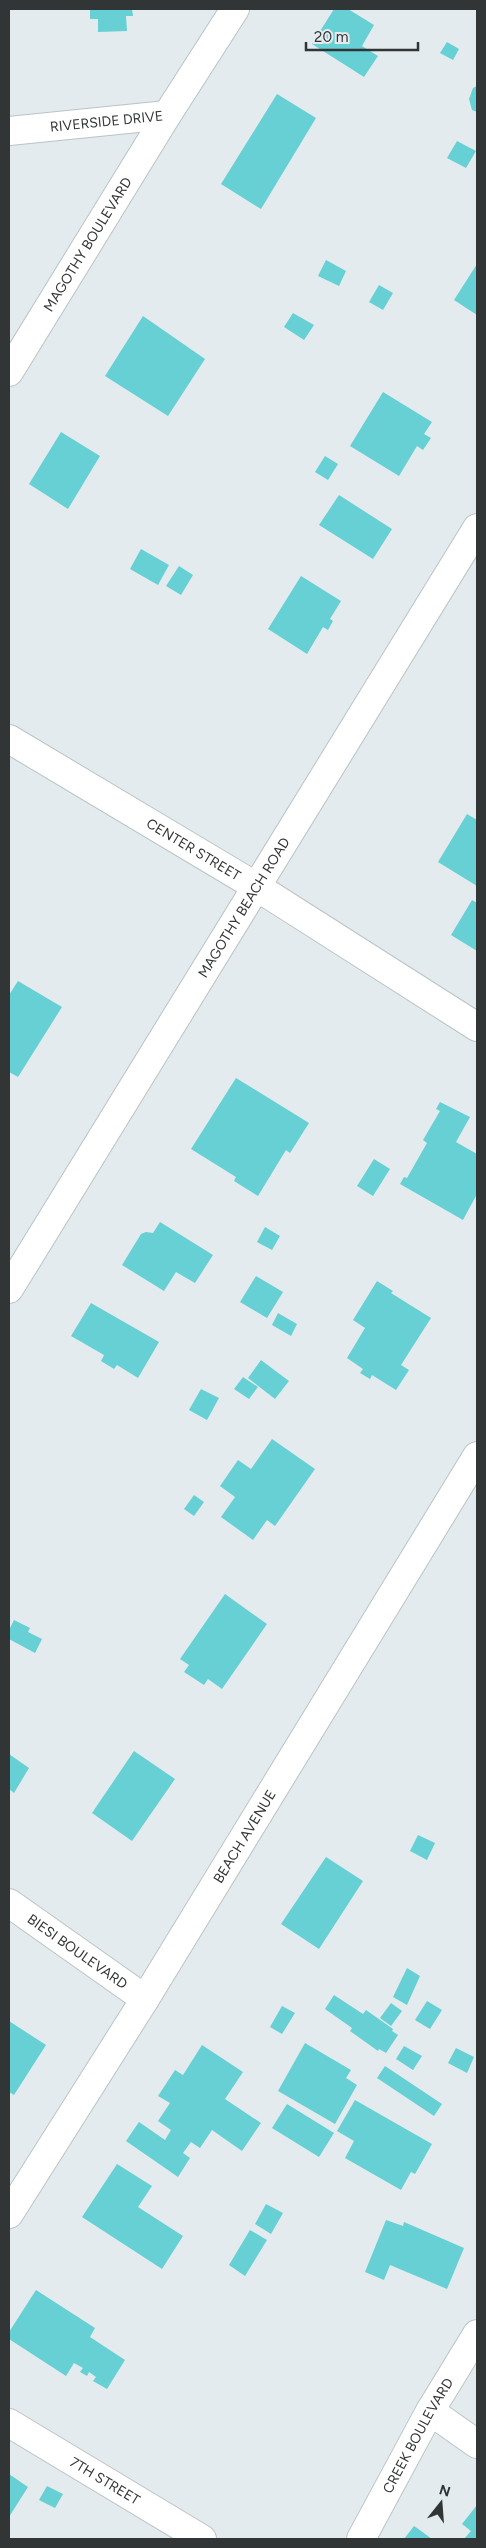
<svg xmlns="http://www.w3.org/2000/svg" width="486" height="2548" font-family="Figtree,sans-serif">
<rect width="100%" height="100%" fill="#e3ebee"/>
<path fill="#66d0d4" d="M 90,9 L 132,9 L 133,16 L 126,16 L 127,31 L 98,32 L 98,19 L 90,19 Z
M 334,9 L 348,9 L 374,25 L 362,46 L 378,56 L 364,77 L 312,44 Z
M 447,42 L 459,49 L 453,60 L 440,53 Z
M 477,86 L 477,112 L 472,110 L 469,99 L 473,88 Z
M 277,94 L 316,118 L 261,209 L 221,184 Z
M 457,141 L 476,151 L 466,168 L 447,158 Z
M 326,260 L 346,271 L 339,286 L 318,276 Z
M 477,264 L 477,315 L 454,300 Z
M 379,285 L 393,293 L 383,310 L 369,302 Z
M 293,313 L 314,325 L 304,340 L 284,327 Z
M 143,316 L 205,359 L 168,416 L 105,376 Z
M 383,392 L 432,422 L 424,434 L 431,438 L 423,450 L 417,446 L 399,476 L 350,446 Z
M 61,432 L 100,456 L 68,509 L 29,484 Z
M 325,456 L 338,464 L 328,480 L 315,472 Z
M 339,495 L 392,529 L 373,559 L 319,525 Z
M 141,549 L 169,565 L 158,585 L 130,569 Z
M 179,566 L 193,575 L 181,595 L 166,586 Z
M 301,576 L 341,601 L 330,619 L 333,621 L 328,630 L 323,627 L 307,654 L 268,629 Z
M 467,814 L 477,820 L 477,886 L 438,862 Z
M 472,900 L 477,903 L 477,951 L 451,935 Z
M 18,981 L 62,1007 L 18,1077 L 9,1072 L 9,995 Z
M 236,1078 L 309,1123 L 290,1153 L 286,1150 L 258,1196 L 234,1181 L 236,1177 L 191,1149 Z
M 440,1102 L 470,1117 L 456,1142 L 477,1154 L 477,1194 L 463,1220 L 400,1184 L 404,1177 L 407,1178 L 427,1143 L 423,1140 L 440,1111 L 436,1109 Z
M 374,1159 L 390,1169 L 373,1196 L 357,1186 Z
M 160,1222 L 213,1255 L 195,1283 L 176,1272 L 164,1291 L 122,1265 L 141,1234 L 146,1232 L 153,1233 Z
M 265,1227 L 280,1236 L 272,1250 L 257,1242 Z
M 256,1276 L 283,1292 L 267,1318 L 240,1302 Z
M 377,1281 L 393,1291 L 391,1293 L 431,1318 L 401,1365 L 409,1370 L 396,1390 L 372,1375 L 370,1379 L 360,1373 L 363,1369 L 347,1358 L 365,1328 L 353,1320 Z
M 91,1303 L 159,1342 L 138,1378 L 117,1365 L 114,1369 L 101,1361 L 104,1355 L 71,1336 Z
M 278,1313 L 297,1324 L 291,1336 L 272,1325 Z
M 261,1360 L 289,1381 L 275,1399 L 248,1378 Z
M 243,1377 L 258,1387 L 249,1399 L 234,1389 Z
M 201,1389 L 219,1398 L 207,1420 L 189,1410 Z
M 272,1439 L 315,1469 L 275,1526 L 267,1520 L 253,1540 L 221,1517 L 235,1497 L 220,1486 L 238,1460 L 251,1469 Z
M 194,1495 L 204,1502 L 194,1516 L 184,1509 Z
M 225,1594 L 267,1624 L 222,1689 L 208,1679 L 204,1685 L 184,1672 L 189,1665 L 180,1659 Z
M 14,1620 L 30,1628 L 28,1632 L 42,1639 L 35,1653 L 9,1639 L 9,1630 Z
M 134,1751 L 175,1779 L 132,1841 L 92,1813 Z
M 9,1754 L 29,1768 L 14,1793 L 9,1789 Z
M 418,1835 L 435,1843 L 427,1860 L 410,1851 Z
M 326,1857 L 363,1881 L 319,1949 L 281,1924 Z
M 407,1968 L 420,1976 L 407,2005 L 393,1997 Z
M 334,1995 L 363,2014 L 366,2010 L 393,2029 L 392,2031 L 398,2035 L 386,2053 L 379,2049 L 378,2051 L 350,2031 L 352,2028 L 325,2009 Z
M 427,2001 L 442,2010 L 430,2029 L 415,2020 Z
M 391,2003 L 402,2011 L 391,2026 L 380,2018 Z
M 282,2006 L 295,2013 L 282,2034 L 270,2027 Z
M 9,2021 L 46,2045 L 14,2095 L 9,2092 Z
M 305,2043 L 351,2070 L 346,2078 L 357,2085 L 335,2124 L 278,2091 Z
M 202,2045 L 243,2072 L 225,2099 L 261,2123 L 242,2151 L 212,2130 L 200,2148 L 191,2142 L 183,2153 L 190,2158 L 178,2177 L 126,2141 L 139,2122 L 165,2140 L 171,2130 L 158,2121 L 170,2103 L 158,2096 L 175,2070 L 183,2075 Z
M 404,2046 L 422,2056 L 413,2070 L 396,2059 Z
M 456,2048 L 474,2057 L 467,2073 L 448,2063 Z
M 385,2066 L 442,2104 L 434,2116 L 377,2078 Z
M 355,2100 L 432,2144 L 415,2174 L 411,2172 L 401,2190 L 345,2158 L 354,2141 L 337,2131 Z
M 287,2104 L 334,2133 L 319,2157 L 272,2128 Z
M 117,2164 L 152,2186 L 138,2207 L 183,2236 L 162,2269 L 82,2217 Z
M 266,2204 L 283,2213 L 271,2234 L 255,2224 Z
M 386,2220 L 403,2226 L 404,2222 L 464,2248 L 447,2289 L 390,2265 L 384,2280 L 365,2272 Z
M 250,2230 L 267,2240 L 245,2276 L 229,2265 Z
M 36,2290 L 95,2328 L 90,2337 L 125,2360 L 107,2389 L 93,2381 L 96,2377 L 89,2372 L 87,2376 L 80,2372 L 83,2368 L 74,2363 L 66,2376 L 9,2339 L 9,2332 Z
M 9,2474 L 28,2487 L 9,2517 Z
M 47,2486 L 63,2494 L 55,2508 L 39,2500 Z
M 477,2505 L 477,2539 L 464,2539 L 471,2531 L 462,2524 Z
M 414,2526 L 417,2528 L 432,2539 L 404,2539 Z"/>
<g fill="none" stroke-linecap="round" stroke-linejoin="round">
<defs>
<g id="minor">
<path id="s1" d="M 9,131 L 167,115"/>
<path id="s2" d="M 9,372 L 167,115 L 235,9"/>
<path id="s3" d="M 9,739 L 257,887 L 477,1027"/>
<path id="s4" d="M 9,1289 L 477,528"/>
<path id="s5" d="M 9,1903 L 145,1999"/>
<path id="s6" d="M 9,2214 L 145,1999 L 477,1456"/>
<path d="M 430,2411 L 477,2444"/>
<path id="s7" d="M 9,2423 L 202,2539"/>
<path id="s8" d="M 361,2539 L 430,2411 L 477,2334"/>
</g>
</defs>
<use href="#minor" stroke="#bbc3c5" stroke-width="30"/>
<use href="#minor" stroke="#fff" stroke-width="28"/>
</g>
<g text-anchor="middle" stroke-width="4.5" stroke-linejoin="round" paint-order="stroke">
<g font-size="14" fill="#323536" stroke="#e3ebee">
<text dy="5" stroke="none"><textPath href="#s1" startOffset="98">RIVERSIDE DRIVE</textPath></text>
<text dy="5" stroke="none"><textPath href="#s2" startOffset="150">MAGOTHY BOULEVARD</textPath></text>
<text dy="5" stroke="none"><textPath href="#s3" startOffset="215">CENTER STREET</textPath></text>
<text dy="5" stroke="none"><textPath href="#s4" startOffset="448">MAGOTHY BEACH ROAD</textPath></text>
<text dy="5" stroke="none"><textPath href="#s6" startOffset="445">BEACH AVENUE</textPath></text>
<text dy="5" stroke="none"><textPath href="#s5" startOffset="84">BIESI BOULEVARD</textPath></text>
<text dy="5" stroke="none"><textPath href="#s8" startOffset="118">CREEK BOULEVARD</textPath></text>
<text dy="5" stroke="none"><textPath href="#s7" startOffset="112">7TH STREET</textPath></text>
</g>
</g>
<rect width="486" height="2548" fill="none" stroke="#323536" stroke-width="20"/>
<g transform="translate(441 2503) rotate(17)" stroke="#e3ebee" stroke-width="4" paint-order="stroke">
<path d="M0-4L9 19L0 12L-9 19Z" fill="#323536"/>
<text y="-8" font-size="14" font-weight="bold" text-anchor="middle" fill="#323536">N</text>
</g>
<path d="M306 42v8h112v-8" fill="none" stroke="#323536" stroke-width="2.5"/>
<text x="314" y="42" font-size="15" fill="#323536" stroke="#e3ebee" stroke-width="4" paint-order="stroke">20 m</text>
</svg>
